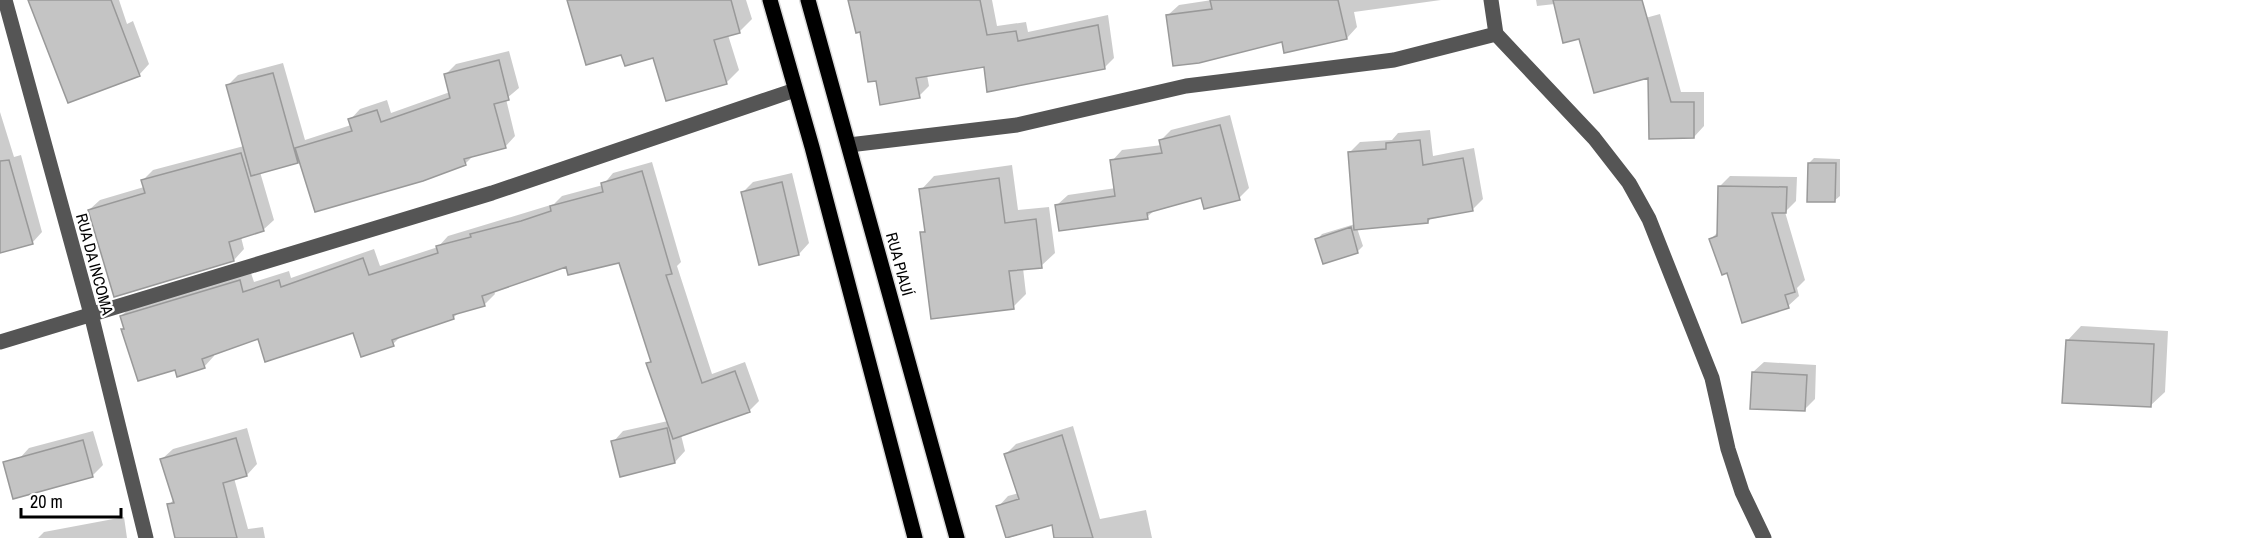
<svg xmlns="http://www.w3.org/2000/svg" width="2243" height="538" font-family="'Archivo Narrow',sans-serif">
<rect width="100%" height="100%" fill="#fff"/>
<path fill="#0003" d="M 30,0 L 119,0 L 127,24 L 133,21 L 149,64 L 139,75 Z
M 568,0 L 746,0 L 752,19 L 739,32 L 728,35 L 739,70 L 727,82 L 667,99 L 654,56 L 622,53 Z
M 850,0 L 992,0 L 997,26 L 1026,22 L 1028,32 L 1108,15 L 1114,58 L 1104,68 L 985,65 L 927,75 L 929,86 L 919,96 L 877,79 Z
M 1212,0 L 1441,0 L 1354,12 L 1357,27 L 1347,38 L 1283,40 L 1168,15 L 1179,5 Z
M 1536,0 L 1636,0 L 1638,20 L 1660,14 L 1681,92 L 1704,92 L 1704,126 L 1694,137 L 1650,76 L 1580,38 L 1555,4 L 1537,6 Z
M 509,51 L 519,88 L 506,99 L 515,136 L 505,147 L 474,155 L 465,164 L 300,159 L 260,172 L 274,220 L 263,230 L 241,237 L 244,249 L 234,260 L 89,210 L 100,200 L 144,187 L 142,181 L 153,170 L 244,146 L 227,86 L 238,75 L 283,63 L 305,140 L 351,125 L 350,120 L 360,109 L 387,100 L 391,113 L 450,92 L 445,75 L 456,64 Z
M 0,112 L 14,157 L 21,155 L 42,232 L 32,243 L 0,251 Z
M 1230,115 L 1249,188 L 1239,198 L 1202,196 L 1156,209 L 1147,217 L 1057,205 L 1068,195 L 1116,188 L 1112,161 L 1122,150 L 1162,145 L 1160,141 L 1171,130 Z
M 1430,130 L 1433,156 L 1474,148 L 1483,199 L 1472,210 L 1432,217 L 1428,222 L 1357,228 L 1363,246 L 1358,251 L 1324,262 L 1317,240 L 1322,234 L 1355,224 L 1349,153 L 1360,142 L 1392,140 L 1398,133 Z
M 1814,158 L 1840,159 L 1840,196 L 1834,201 L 1809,163 Z
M 652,162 L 681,262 L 677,266 L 712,374 L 745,362 L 759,401 L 749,411 L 681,435 L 685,451 L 675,462 L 613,442 L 623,431 L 668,421 L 648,364 L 652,360 L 620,261 L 567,265 L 494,291 L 495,294 L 484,305 L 459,312 L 453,318 L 402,335 L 393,344 L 354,331 L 259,337 L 214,353 L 214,356 L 204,367 L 176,368 L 123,330 L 125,328 L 121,316 L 132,306 L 250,270 L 254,282 L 289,271 L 291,278 L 374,249 L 380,266 L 438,247 L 448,236 L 554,204 L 562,196 L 603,185 L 613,173 Z
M 1012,165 L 1018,210 L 1049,207 L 1055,253 L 1041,266 L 1023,268 L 1026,294 L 1013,307 L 922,233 L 926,229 L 921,190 L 934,176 Z
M 792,173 L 809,243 L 799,254 L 743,192 L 753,182 Z
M 1730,176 L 1797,177 L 1796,201 L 1785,212 L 1805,280 L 1797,288 L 1799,296 L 1788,306 L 1727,271 L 1711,239 L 1719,231 L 1720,186 Z
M 2081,326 L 2168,331 L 2165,392 L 2150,406 L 2067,341 Z
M 1764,362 L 1816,365 L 1815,399 L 1804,410 L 1753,372 Z
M 1073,426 L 1100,519 L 1146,510 L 1152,538 L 1056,538 L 1053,523 L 1008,538 L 998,507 L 1008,496 L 1019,493 L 1006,454 L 1016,444 Z
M 247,428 L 257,464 L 247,475 L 234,478 L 248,529 L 263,527 L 265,538 L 194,538 L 169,505 L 174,499 L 162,459 L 173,449 Z
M 93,431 L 103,465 L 92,476 L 19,459 L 29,448 Z
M 124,517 L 127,538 L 38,538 L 44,532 Z"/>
<path fill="#c4c4c4" stroke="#999" stroke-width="1.5" d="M 28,0 L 111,0 L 140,76 L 68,103 Z
M 567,0 L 731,0 L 740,33 L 714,40 L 727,84 L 666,101 L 653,58 L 625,66 L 621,55 L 586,65 Z
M 848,0 L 980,0 L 987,35 L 1016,31 L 1018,41 L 1098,25 L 1105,69 L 987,92 L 984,67 L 916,78 L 920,98 L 880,105 L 876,81 L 868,82 L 860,32 L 856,33 Z
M 1210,0 L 1338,0 L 1347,39 L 1284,53 L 1282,42 L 1199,63 L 1173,66 L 1166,15 L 1212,9 Z
M 1553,0 L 1642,0 L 1671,102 L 1694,102 L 1694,138 L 1649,139 L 1648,78 L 1594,93 L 1579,39 L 1563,43 Z
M 499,60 L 509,100 L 494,104 L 506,148 L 464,159 L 466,165 L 423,181 L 315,212 L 295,148 L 352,131 L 348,119 L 377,110 L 381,122 L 450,98 L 444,74 Z
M 273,73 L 298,163 L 251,176 L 226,85 Z
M 1220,125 L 1240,200 L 1204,209 L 1201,198 L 1147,213 L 1148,219 L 1059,231 L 1055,205 L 1115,196 L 1110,160 L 1162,153 L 1159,140 Z
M 1420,140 L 1423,165 L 1463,158 L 1473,211 L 1428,219 L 1428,223 L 1354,230 L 1348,152 L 1386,149 L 1386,143 Z
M 241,153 L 264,231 L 229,242 L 234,261 L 114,297 L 88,210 L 145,193 L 141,180 Z
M 9,160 L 33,244 L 0,253 L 0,161 Z
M 1808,163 L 1836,163 L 1835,202 L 1807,202 Z
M 642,171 L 672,274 L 666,275 L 702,383 L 735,371 L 750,412 L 673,439 L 646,363 L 651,362 L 619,263 L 568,275 L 566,267 L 482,296 L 485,306 L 453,315 L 454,319 L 392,340 L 394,346 L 361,357 L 353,333 L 265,362 L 258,339 L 202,359 L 205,368 L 177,377 L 175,370 L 138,381 L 121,329 L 124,329 L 120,316 L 240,280 L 243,292 L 279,280 L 281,287 L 363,258 L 369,275 L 438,253 L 436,246 L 471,237 L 470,234 L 521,221 L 551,211 L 550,206 L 603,192 L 601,183 Z
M 999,178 L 1005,223 L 1036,219 L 1042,268 L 1009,271 L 1014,309 L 931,319 L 920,232 L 925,232 L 919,189 Z
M 782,182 L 799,255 L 759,265 L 741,192 Z
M 1718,186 L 1787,187 L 1786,213 L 1772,213 L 1795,292 L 1785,295 L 1789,308 L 1742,323 L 1727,273 L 1722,275 L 1709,239 L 1717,236 Z
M 1351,227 L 1358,253 L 1323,264 L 1315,239 Z
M 2066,340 L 2154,344 L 2151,407 L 2062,403 Z
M 1752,372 L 1807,375 L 1805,411 L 1750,409 Z
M 667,428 L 675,463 L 620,477 L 611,441 Z
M 1062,435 L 1093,538 L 1054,538 L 1052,525 L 1006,538 L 996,506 L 1019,499 L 1004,454 Z
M 236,438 L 247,476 L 223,483 L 237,538 L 175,538 L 167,504 L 174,503 L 160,459 Z
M 83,440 L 93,477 L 13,499 L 3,462 Z"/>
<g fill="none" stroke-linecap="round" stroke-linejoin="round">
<defs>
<path id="major" d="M 770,0 L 812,147 L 915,538
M 808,0 L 957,538"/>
</defs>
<use href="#major" stroke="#dbdbdb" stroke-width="18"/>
<path stroke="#555" stroke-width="15" d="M 5,0 L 91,314 L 146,538
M 1491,0 L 1496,34 L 1594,138 L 1629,183 L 1649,219 L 1712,378 L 1728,449 L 1742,492 L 1764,538
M 849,145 L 1017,125 L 1186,86 L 1394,60 L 1496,34
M 0,342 L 492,193 L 795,90"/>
<use href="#major" stroke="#000" stroke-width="15"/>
</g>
<g text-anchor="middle" stroke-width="4.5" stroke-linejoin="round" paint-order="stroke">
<g font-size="16" fill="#000" stroke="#fff">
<text transform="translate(95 264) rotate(75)" y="6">RUA DA INCOMA</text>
<text transform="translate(900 264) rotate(75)" y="6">RUA PIAUÍ</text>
</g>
</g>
<path d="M21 508v9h100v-9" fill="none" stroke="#000000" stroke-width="3"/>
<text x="30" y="508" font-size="18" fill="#000000" stroke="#ffffff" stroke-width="4.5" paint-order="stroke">20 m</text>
</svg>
